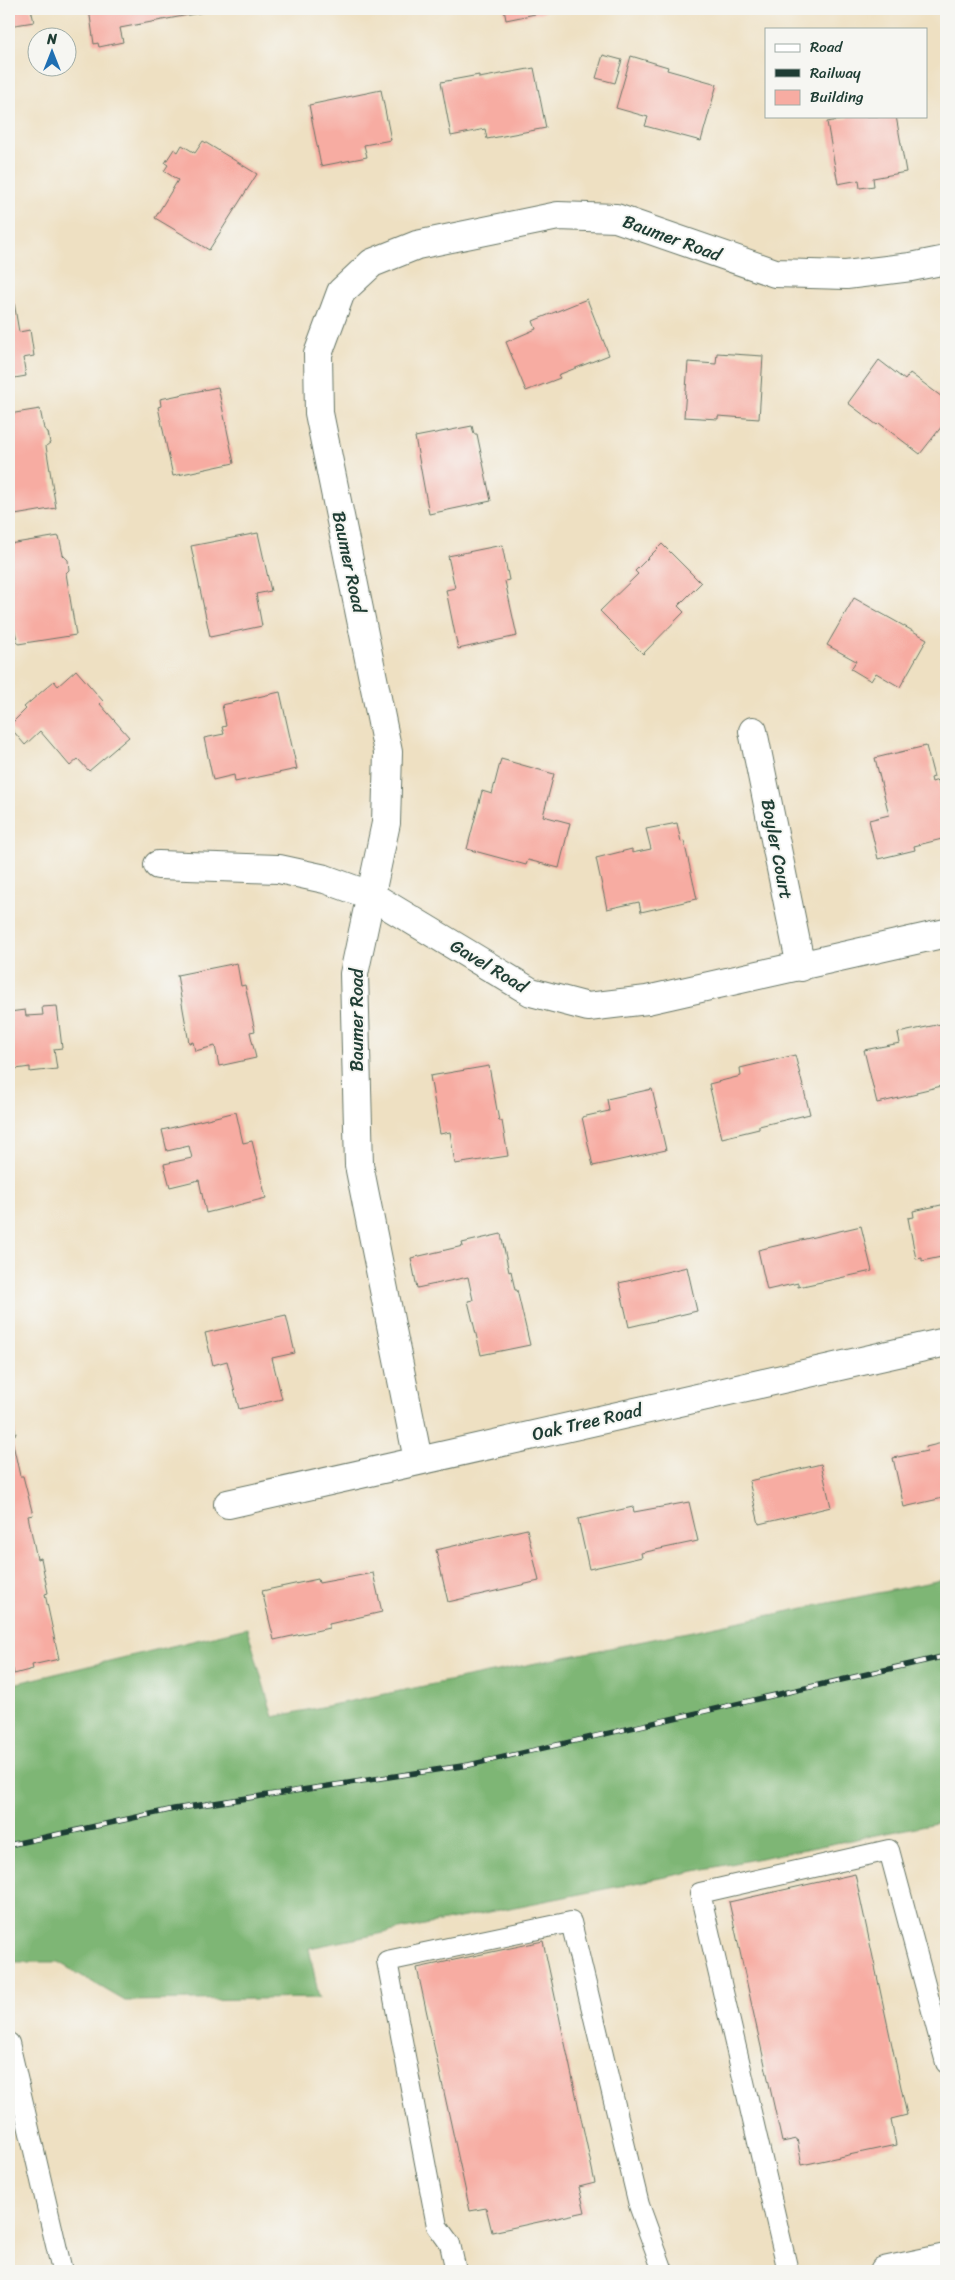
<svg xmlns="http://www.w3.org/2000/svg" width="955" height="2280" font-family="Sriracha,sans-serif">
<rect width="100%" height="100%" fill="#f6f6f2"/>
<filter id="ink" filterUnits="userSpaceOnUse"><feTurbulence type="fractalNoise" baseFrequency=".02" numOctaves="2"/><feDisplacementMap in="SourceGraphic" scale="10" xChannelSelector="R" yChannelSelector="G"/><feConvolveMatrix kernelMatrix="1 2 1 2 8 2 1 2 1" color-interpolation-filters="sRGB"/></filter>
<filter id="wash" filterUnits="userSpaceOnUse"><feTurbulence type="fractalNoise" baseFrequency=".0096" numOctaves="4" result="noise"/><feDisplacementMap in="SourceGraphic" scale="20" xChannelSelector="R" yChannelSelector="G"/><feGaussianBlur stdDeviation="1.12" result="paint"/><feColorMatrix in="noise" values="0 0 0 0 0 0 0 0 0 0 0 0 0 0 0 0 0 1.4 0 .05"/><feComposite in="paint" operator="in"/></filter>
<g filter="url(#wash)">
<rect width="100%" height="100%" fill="#eee0c2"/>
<path fill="#7eb674" stroke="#4e7a54" d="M 946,1579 L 946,1821 L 309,1948 L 319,1998 L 125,2001 L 58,1962 L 9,1962 L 9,1685 L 247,1628 L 273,1717 Z"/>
<g id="blocks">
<path fill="#f7aca2" d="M 9,9 L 31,9 L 34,22 L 9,26 Z
M 89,9 L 215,9 L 215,10 L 120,28 L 123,42 L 99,47 L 98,43 L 94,44 Z
M 504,9 L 545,9 L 545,12 L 506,20 Z
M 603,55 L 622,60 L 615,83 L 596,78 Z
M 631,56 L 668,67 L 667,70 L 717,84 L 701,141 L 645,126 L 648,117 L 616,108 Z
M 534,68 L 546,128 L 487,139 L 485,129 L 451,136 L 441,82 L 479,75 L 479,78 Z
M 381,90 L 391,140 L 364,145 L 367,157 L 321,166 L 309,105 Z
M 848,116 L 896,116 L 906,172 L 873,178 L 874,186 L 860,188 L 859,180 L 838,184 L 827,122 L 849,118 Z
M 203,141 L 257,174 L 209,250 L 155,218 L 178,180 L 164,171 L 168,165 L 165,163 L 174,149 L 178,152 L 182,145 L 195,153 Z
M 9,296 L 13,296 L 19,332 L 30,330 L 34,356 L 23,358 L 26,376 L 9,379 Z
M 587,299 L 609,355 L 558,375 L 560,378 L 526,391 L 506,342 L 536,329 L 533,321 Z
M 717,353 L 763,356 L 759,419 L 718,416 L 718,419 L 684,417 L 688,362 L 716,364 Z
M 879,360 L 905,380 L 910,373 L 946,400 L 946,421 L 920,454 L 879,423 L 877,425 L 848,403 Z
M 218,387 L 234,463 L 173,476 L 158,407 L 161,406 L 160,399 Z
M 40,409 L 44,429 L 48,432 L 50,443 L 46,446 L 56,508 L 9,516 L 9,414 Z
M 472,426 L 474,434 L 477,434 L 491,501 L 429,514 L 415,437 Z
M 258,533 L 271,591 L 256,594 L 262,626 L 210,637 L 191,546 Z
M 59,536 L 63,555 L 68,560 L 69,570 L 66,573 L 76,635 L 18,644 L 9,606 L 9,544 Z
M 662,544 L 701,583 L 678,606 L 684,612 L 643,654 L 600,611 L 638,574 L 635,571 Z
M 502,545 L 509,580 L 505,581 L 517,636 L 458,649 L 446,590 L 455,588 L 448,556 Z
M 854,598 L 927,639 L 900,687 L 876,673 L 871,681 L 851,669 L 856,661 L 827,645 Z
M 76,670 L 103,701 L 100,704 L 129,737 L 89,771 L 78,759 L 70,766 L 40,731 L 25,745 L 9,726 L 26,709 L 24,707 L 54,681 L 58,686 Z
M 280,692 L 297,769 L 235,782 L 234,775 L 213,780 L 204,738 L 224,734 L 222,727 L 226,726 L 222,705 Z
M 926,746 L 934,777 L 931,778 L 932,782 L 938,780 L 946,816 L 946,838 L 914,846 L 915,850 L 878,859 L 869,820 L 889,815 L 875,758 Z
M 501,759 L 554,774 L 543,816 L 570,823 L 559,868 L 528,860 L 526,865 L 467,849 L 482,791 L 492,794 Z
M 677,823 L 681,842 L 684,841 L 697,899 L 641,912 L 639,902 L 607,909 L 596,858 L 632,849 L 632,853 L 651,849 L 646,829 Z
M 237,963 L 241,986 L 245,985 L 255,1031 L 250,1032 L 256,1058 L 219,1066 L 215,1046 L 195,1051 L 193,1042 L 189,1043 L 177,975 Z
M 57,1006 L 62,1048 L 54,1049 L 57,1069 L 30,1072 L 30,1067 L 9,1070 L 9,1012 L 25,1010 L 26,1016 L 43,1015 L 42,1007 Z
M 946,1023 L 946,1085 L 916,1092 L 917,1094 L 877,1103 L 864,1050 L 900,1043 L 898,1033 Z
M 795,1055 L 810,1114 L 759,1126 L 759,1129 L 722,1138 L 709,1084 L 741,1076 L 740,1068 Z
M 489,1066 L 499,1121 L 502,1121 L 508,1156 L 455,1164 L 450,1132 L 440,1134 L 430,1076 Z
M 652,1089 L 666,1150 L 593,1166 L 582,1117 L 609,1111 L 607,1099 Z
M 236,1112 L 243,1143 L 252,1141 L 266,1198 L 206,1213 L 199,1180 L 170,1187 L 164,1164 L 192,1158 L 189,1146 L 167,1151 L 162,1130 Z
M 946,1204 L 946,1256 L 922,1261 L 922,1258 L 916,1259 L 908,1218 L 914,1217 L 913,1211 Z
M 861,1226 L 872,1271 L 798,1287 L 798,1283 L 767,1290 L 758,1250 Z
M 501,1234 L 509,1272 L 511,1271 L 515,1290 L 517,1290 L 530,1345 L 481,1355 L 468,1301 L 473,1300 L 468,1277 L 417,1288 L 411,1258 L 463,1246 L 462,1243 Z
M 687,1267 L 697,1311 L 629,1327 L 619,1283 Z
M 286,1315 L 295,1353 L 272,1358 L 282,1399 L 239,1409 L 227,1361 L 213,1365 L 205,1333 Z
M 9,1403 L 16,1434 L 11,1435 L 20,1476 L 23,1476 L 33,1515 L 28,1516 L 37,1559 L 41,1558 L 48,1593 L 45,1594 L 59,1659 L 32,1665 L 33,1669 L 14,1674 L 13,1669 L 9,1670 Z
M 946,1442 L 946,1511 L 943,1498 L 904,1507 L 893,1458 L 927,1451 L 926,1447 Z
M 821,1464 L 831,1507 L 759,1524 L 749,1481 Z
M 689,1502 L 698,1541 L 641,1553 L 642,1557 L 589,1569 L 578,1519 L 633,1507 L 634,1512 Z
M 527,1529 L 539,1581 L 448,1602 L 436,1550 Z
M 373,1573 L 382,1612 L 329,1624 L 329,1628 L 274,1640 L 262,1591 L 318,1579 L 319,1583 Z
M 855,1874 L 907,2115 L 891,2119 L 896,2145 L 802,2165 L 797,2139 L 782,2142 L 729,1902 Z
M 543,1941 L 595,2183 L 579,2187 L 585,2212 L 492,2232 L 486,2208 L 470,2211 L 417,1968 Z"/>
</g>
</g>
<g filter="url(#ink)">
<use href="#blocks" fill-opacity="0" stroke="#677666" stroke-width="1"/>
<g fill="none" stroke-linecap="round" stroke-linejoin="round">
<defs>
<path id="service" d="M 9,2043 L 62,2271
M 456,2271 L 450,2244 L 437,2226 L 387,1961 L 571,1922 L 639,2205 L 663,2271
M 788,2271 L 700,1893 L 889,1850 L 946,2063"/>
<path id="minor" d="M 753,731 L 801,967
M 158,865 L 279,869 L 325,879 L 372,896 L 531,992 L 588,1007 L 647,1000 L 946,933
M 418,1460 L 359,1165 L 354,974 L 386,823 L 388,752 L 319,413 L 318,354 L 341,292 L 372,263 L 417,245 L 558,216 L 616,218 L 775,273 L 846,275 L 911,267 L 946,260
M 228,1504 L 946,1342
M 884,2271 L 946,2258"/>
</defs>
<use href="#service" stroke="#677666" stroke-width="22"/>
<use href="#minor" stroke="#677666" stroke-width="30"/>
<use href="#service" stroke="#fff" stroke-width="20"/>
<use href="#minor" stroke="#fff" stroke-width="28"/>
<defs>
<path id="rail" d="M 9,1845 L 174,1809 L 469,1765 L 946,1656"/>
</defs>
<use href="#rail" stroke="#1f3d34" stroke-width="5.5"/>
<use href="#rail" stroke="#f6f6f2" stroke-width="4" stroke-dasharray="11" stroke-linecap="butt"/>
</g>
</g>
<g text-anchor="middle" stroke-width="4" stroke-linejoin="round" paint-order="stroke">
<g font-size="18" fill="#1f3d34" stroke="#f6f6f2">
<text transform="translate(672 238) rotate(20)" y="6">Baumer Road</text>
<text transform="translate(349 562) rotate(78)" y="6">Baumer Road</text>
<text transform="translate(777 849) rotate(79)" y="6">Boyler Court</text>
<text transform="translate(489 966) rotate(31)" y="6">Gavel Road</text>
<text transform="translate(357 1020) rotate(-90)" y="6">Baumer Road</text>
<text transform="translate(587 1422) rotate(-13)" y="6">Oak Tree Road</text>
</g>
</g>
<rect width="955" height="2280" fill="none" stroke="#f6f6f2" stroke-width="30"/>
<rect x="765" y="28" width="162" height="90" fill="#f6f6f2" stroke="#a0aca6"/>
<rect x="775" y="44" width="25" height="8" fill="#ffffff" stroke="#a0aca6"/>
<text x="810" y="52" font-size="15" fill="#1f3d34">Road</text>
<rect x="775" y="69" width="25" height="8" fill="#1f3d34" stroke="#a0aca6"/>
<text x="810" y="78" font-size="15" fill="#1f3d34">Railway</text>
<rect x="775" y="90" width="25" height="15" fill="#f7aca2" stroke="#a0aca6"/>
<text x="810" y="102" font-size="15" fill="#1f3d34">Building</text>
<g transform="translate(52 52)"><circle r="24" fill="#f6f6f2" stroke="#a0aca6"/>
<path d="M0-4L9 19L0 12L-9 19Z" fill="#1f6fb2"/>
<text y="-8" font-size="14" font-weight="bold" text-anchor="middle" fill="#1f3d34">N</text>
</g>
</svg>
